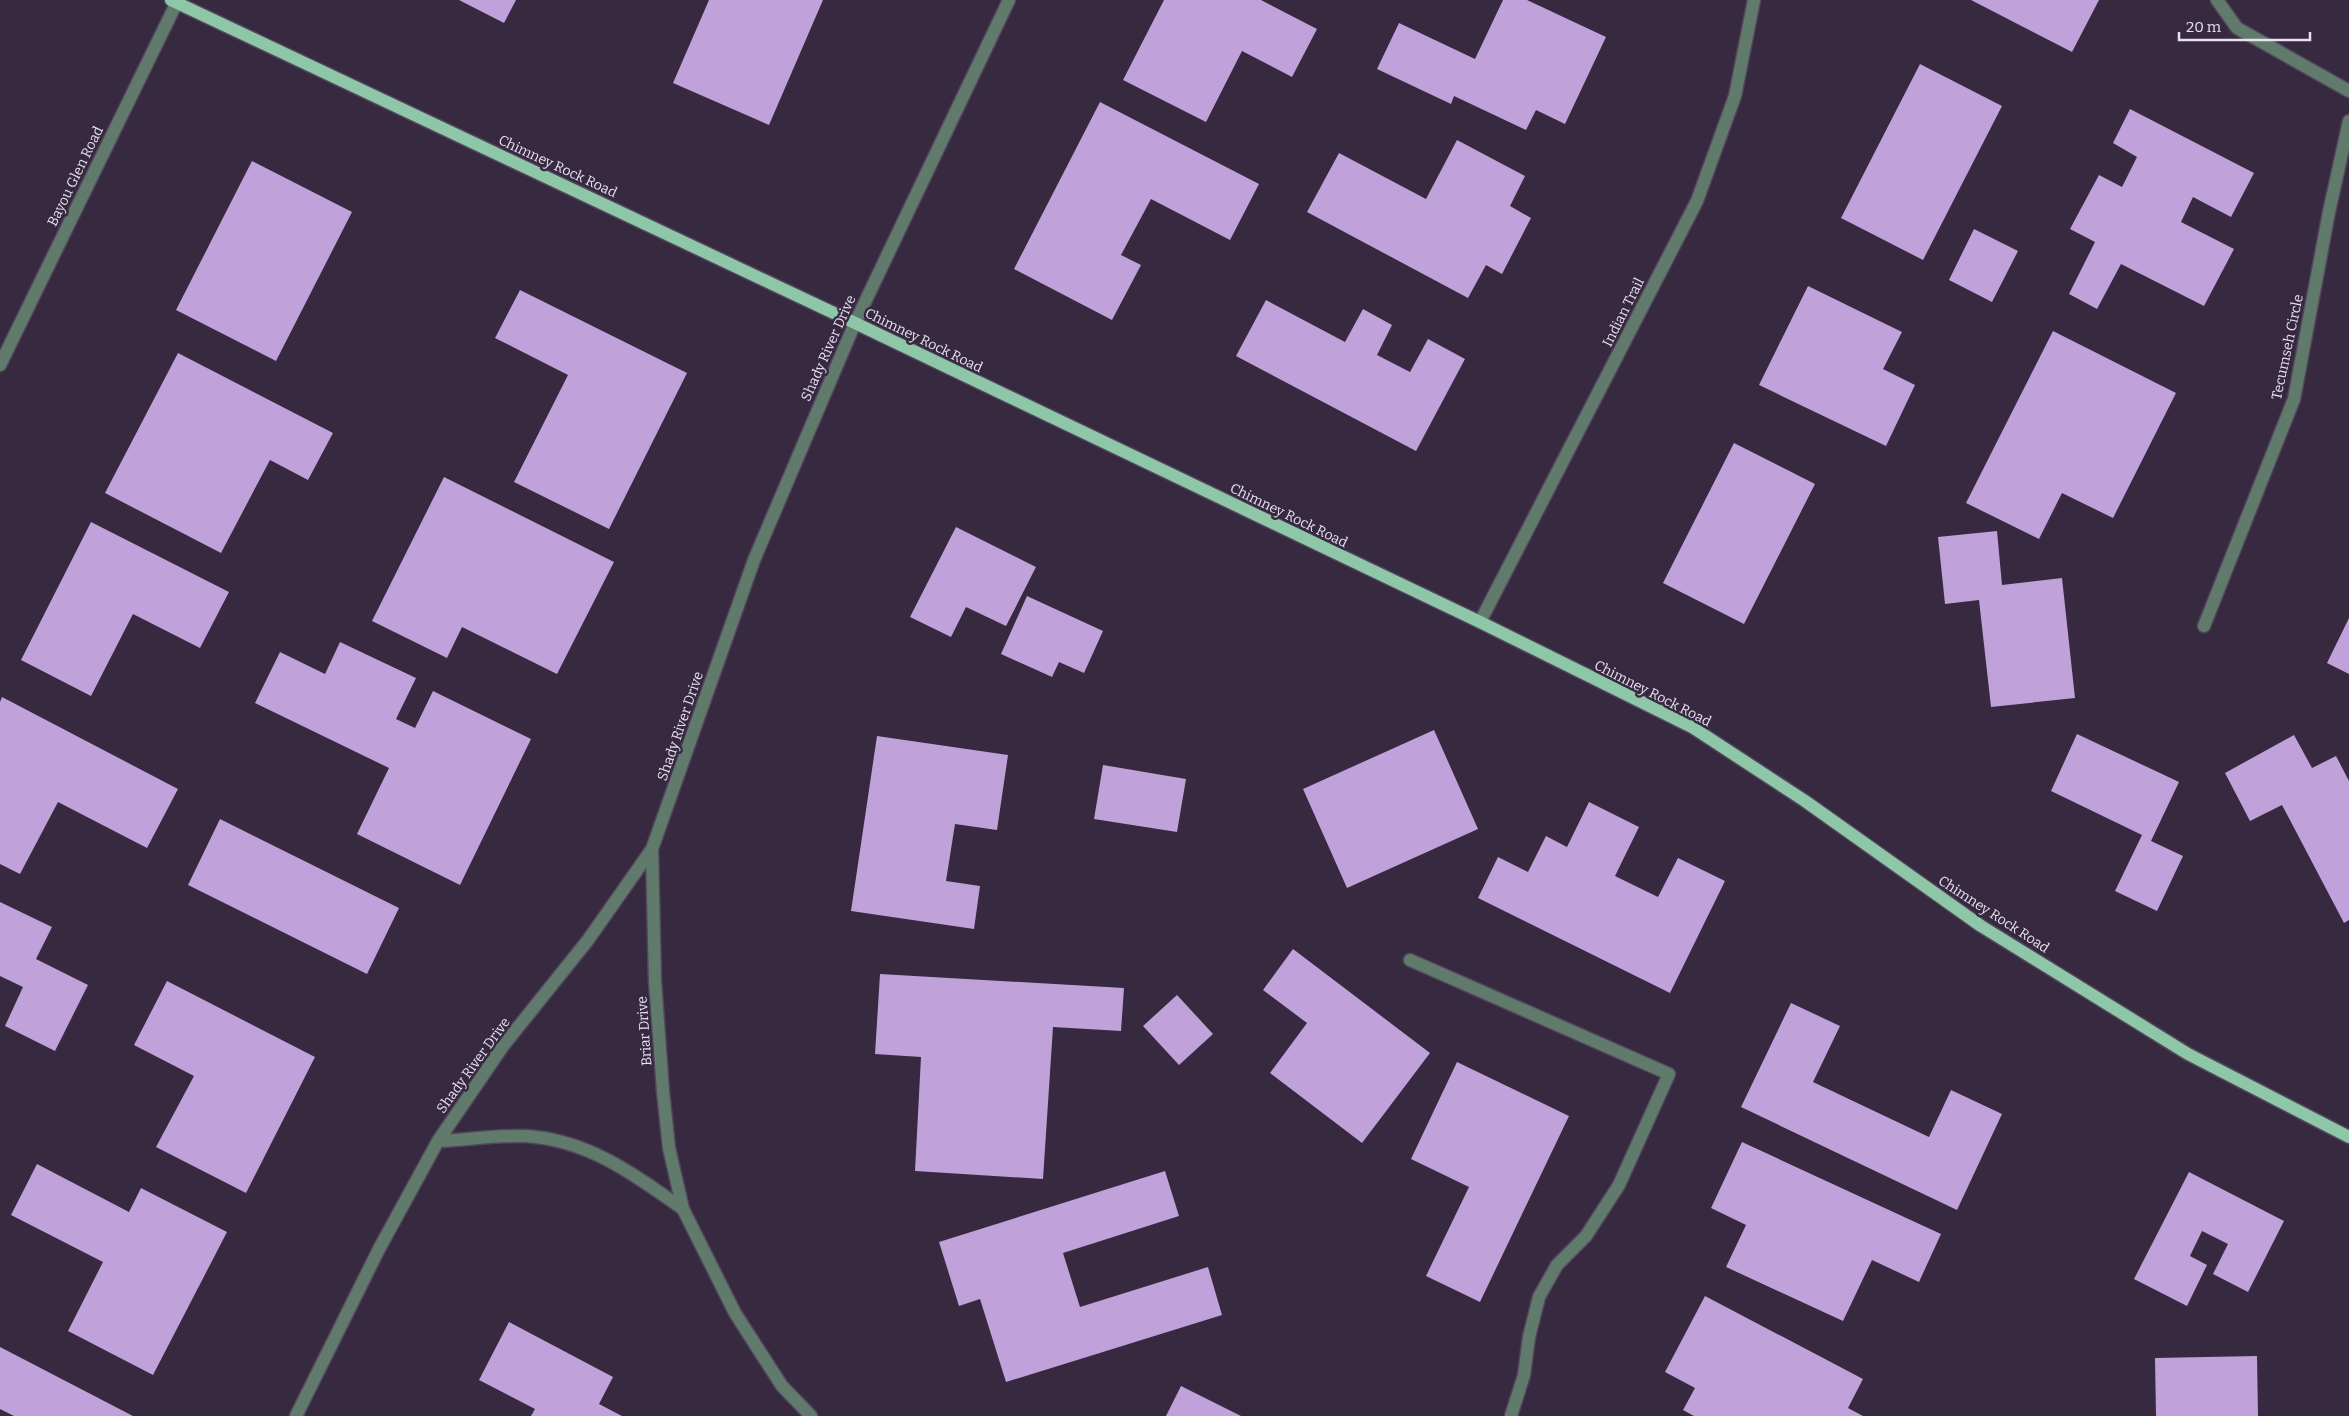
<svg xmlns="http://www.w3.org/2000/svg" width="2349" height="1416" font-family="Bitter,serif">
<rect width="100%" height="100%" fill="#362940"/>
<path fill="#c1a1d9" d="M 459,0 L 516,0 L 504,23 Z
M 709,0 L 823,0 L 769,125 L 673,83 Z
M 1164,0 L 1261,0 L 1317,29 L 1292,77 L 1242,51 L 1206,122 L 1123,80 Z
M 1503,0 L 1527,0 L 1606,37 L 1565,124 L 1536,110 L 1526,130 L 1454,96 L 1451,104 L 1377,69 L 1399,23 L 1475,59 Z
M 1971,0 L 2099,0 L 2072,52 Z
M 1920,64 L 2002,106 L 1923,260 L 1841,218 Z
M 1100,102 L 1259,184 L 1230,240 L 1151,199 L 1121,255 L 1141,265 L 1112,320 L 1014,269 Z
M 2130,109 L 2254,173 L 2231,217 L 2193,197 L 2181,222 L 2234,249 L 2204,306 L 2121,264 L 2097,309 L 2069,294 L 2095,242 L 2070,229 L 2099,175 L 2122,187 L 2137,157 L 2113,143 Z
M 1457,140 L 1525,176 L 1510,206 L 1531,218 L 1502,274 L 1486,265 L 1468,298 L 1307,212 L 1339,153 L 1426,199 Z
M 252,161 L 352,212 L 276,361 L 176,310 Z
M 1974,229 L 2018,251 L 1992,302 L 1949,280 Z
M 1808,286 L 1902,332 L 1883,369 L 1915,385 L 1886,446 L 1759,385 Z
M 520,290 L 687,373 L 609,529 L 514,482 L 568,375 L 495,338 Z
M 1266,300 L 1345,342 L 1363,309 L 1392,325 L 1377,355 L 1410,372 L 1428,339 L 1465,359 L 1416,451 L 1236,356 Z
M 2053,331 L 2176,393 L 2113,518 L 2062,493 L 2039,539 L 1966,503 Z
M 178,353 L 333,433 L 308,480 L 270,460 L 221,553 L 105,493 Z
M 1734,443 L 1815,484 L 1744,624 L 1663,583 Z
M 444,477 L 614,562 L 557,674 L 462,627 L 447,658 L 372,621 Z
M 91,522 L 229,592 L 200,648 L 133,614 L 91,696 L 21,660 Z
M 956,527 L 1036,567 L 1006,626 L 966,607 L 951,637 L 910,617 Z
M 1997,531 L 2002,585 L 2062,578 L 2075,698 L 1991,707 L 1979,600 L 1945,604 L 1938,537 Z
M 1027,596 L 1103,631 L 1084,673 L 1059,662 L 1052,677 L 1001,654 Z
M 2349,618 L 2349,674 L 2327,663 Z
M 340,642 L 416,678 L 396,719 L 415,728 L 433,691 L 531,739 L 460,885 L 357,834 L 389,768 L 255,703 L 280,652 L 325,674 Z
M 2,697 L 178,789 L 147,848 L 58,802 L 20,874 L 0,864 L 0,702 Z
M 1434,730 L 1478,829 L 1347,888 L 1303,789 Z
M 2077,734 L 2179,782 L 2151,841 L 2183,856 L 2157,911 L 2115,891 L 2142,835 L 2051,791 Z
M 2294,735 L 2312,768 L 2336,756 L 2349,781 L 2349,920 L 2344,923 L 2282,805 L 2250,821 L 2225,773 Z
M 877,736 L 1008,755 L 997,830 L 955,824 L 946,881 L 980,886 L 974,929 L 851,911 Z
M 1103,765 L 1186,779 L 1177,832 L 1094,819 Z
M 1589,802 L 1639,827 L 1615,876 L 1658,897 L 1678,858 L 1725,881 L 1670,993 L 1478,898 L 1498,857 L 1528,872 L 1546,836 L 1567,847 Z
M 220,819 L 399,908 L 367,974 L 188,885 Z
M 0,902 L 52,927 L 36,959 L 88,985 L 55,1051 L 5,1026 L 23,987 L 0,976 Z
M 1293,949 L 1430,1053 L 1362,1143 L 1270,1073 L 1307,1023 L 1263,990 Z
M 880,974 L 1124,988 L 1121,1031 L 1053,1027 L 1043,1179 L 915,1171 L 921,1057 L 875,1054 Z
M 167,981 L 315,1057 L 246,1193 L 156,1147 L 194,1076 L 134,1045 Z
M 1177,995 L 1213,1034 L 1179,1065 L 1143,1026 Z
M 1791,1003 L 1840,1026 L 1813,1082 L 1929,1137 L 1951,1090 L 2002,1114 L 1957,1210 L 1741,1107 Z
M 1457,1062 L 1569,1116 L 1480,1302 L 1426,1276 L 1469,1187 L 1411,1159 Z
M 1742,1142 L 1941,1234 L 1919,1282 L 1872,1260 L 1843,1321 L 1726,1267 L 1746,1225 L 1711,1208 Z
M 37,1164 L 129,1212 L 141,1188 L 227,1232 L 153,1375 L 68,1331 L 103,1262 L 11,1215 Z
M 1165,1171 L 1179,1216 L 1063,1253 L 1080,1307 L 1208,1267 L 1222,1315 L 1006,1382 L 980,1299 L 959,1306 L 939,1242 Z
M 2189,1172 L 2284,1221 L 2248,1292 L 2213,1274 L 2228,1244 L 2202,1231 L 2190,1256 L 2207,1265 L 2187,1306 L 2134,1279 Z
M 1705,1296 L 1863,1379 L 1848,1408 L 1863,1416 L 1694,1416 L 1683,1410 L 1695,1388 L 1665,1372 Z
M 509,1322 L 613,1377 L 599,1404 L 622,1416 L 531,1416 L 535,1409 L 479,1380 Z
M 0,1347 L 133,1416 L 14,1416 L 0,1409 Z
M 2257,1356 L 2258,1416 L 2156,1416 L 2155,1358 Z
M 1181,1386 L 1241,1416 L 1166,1416 Z"/>
<g fill="none" stroke-linecap="round" stroke-linejoin="round">
<defs>
<path id="minor" d="M 2217,0 L 2237,28 L 2349,91
M 0,365 L 178,0
M 1480,622 L 1697,201 L 1735,96 L 1754,0
M 2204,626 L 2294,399 L 2329,212 L 2349,121
M 652,849 L 655,981 L 663,1091 L 669,1148 L 683,1209 L 735,1313 L 782,1386 L 811,1416
M 1410,960 L 1669,1074 L 1619,1185 L 1586,1236 L 1557,1265 L 1539,1297 L 1529,1337 L 1524,1375 L 1511,1416
M 438,1141 C 467,1140 497,1135 526,1136 C 588,1140 634,1174 683,1209
M 296,1416 L 379,1249 L 438,1141 L 503,1046 L 588,940 L 652,849 L 754,560 L 855,323 L 1009,0"/>
<path id="major" d="M 171,0 L 855,323 L 1480,622 L 1692,727 L 1805,801 L 1981,926 L 2188,1054 L 2349,1137"/>
</defs>
<use href="#minor" stroke="#53465c" stroke-width="15"/>
<use href="#major" stroke="#53465c" stroke-width="15"/>
<use href="#minor" stroke="#607b6c" stroke-width="12"/>
<use href="#major" stroke="#8dc7a8" stroke-width="12"/>
</g>
<g text-anchor="middle" stroke-width="5" stroke-linejoin="round" paint-order="stroke">
<g font-size="14" fill="#e9e0f0" stroke="#362940">
<text transform="translate(558 166) rotate(25)" y="5">Chimney Rock Road</text>
<text transform="translate(75 176) rotate(-64)" y="5">Bayou Glen Road</text>
<text transform="translate(1623 312) rotate(-63)" y="5">Indian Trail</text>
<text transform="translate(924 340) rotate(26)" y="5">Chimney Rock Road</text>
<text transform="translate(2287 347) rotate(-78)" y="5">Tecumseh Circle</text>
<text transform="translate(828 348) rotate(-66)" y="5">Shady River Drive</text>
<text transform="translate(1289 515) rotate(26)" y="5">Chimney Rock Road</text>
<text transform="translate(1653 693) rotate(27)" y="5">Chimney Rock Road</text>
<text transform="translate(680 726) rotate(-71)" y="5">Shady River Drive</text>
<text transform="translate(1994 914) rotate(33)" y="5">Chimney Rock Road</text>
<text transform="translate(644 1031) rotate(-94)" y="5">Briar Drive</text>
<text transform="translate(473 1065) rotate(-54)" y="5">Shady River Drive</text>
</g>
</g>
<path d="M2179 32v8h131v-8" fill="none" stroke="#e9e0f0" stroke-width="2.5"/>
<text x="2186" y="32" font-size="15" fill="#e9e0f0" stroke="#362940" stroke-width="4" paint-order="stroke">20 m</text>
</svg>
